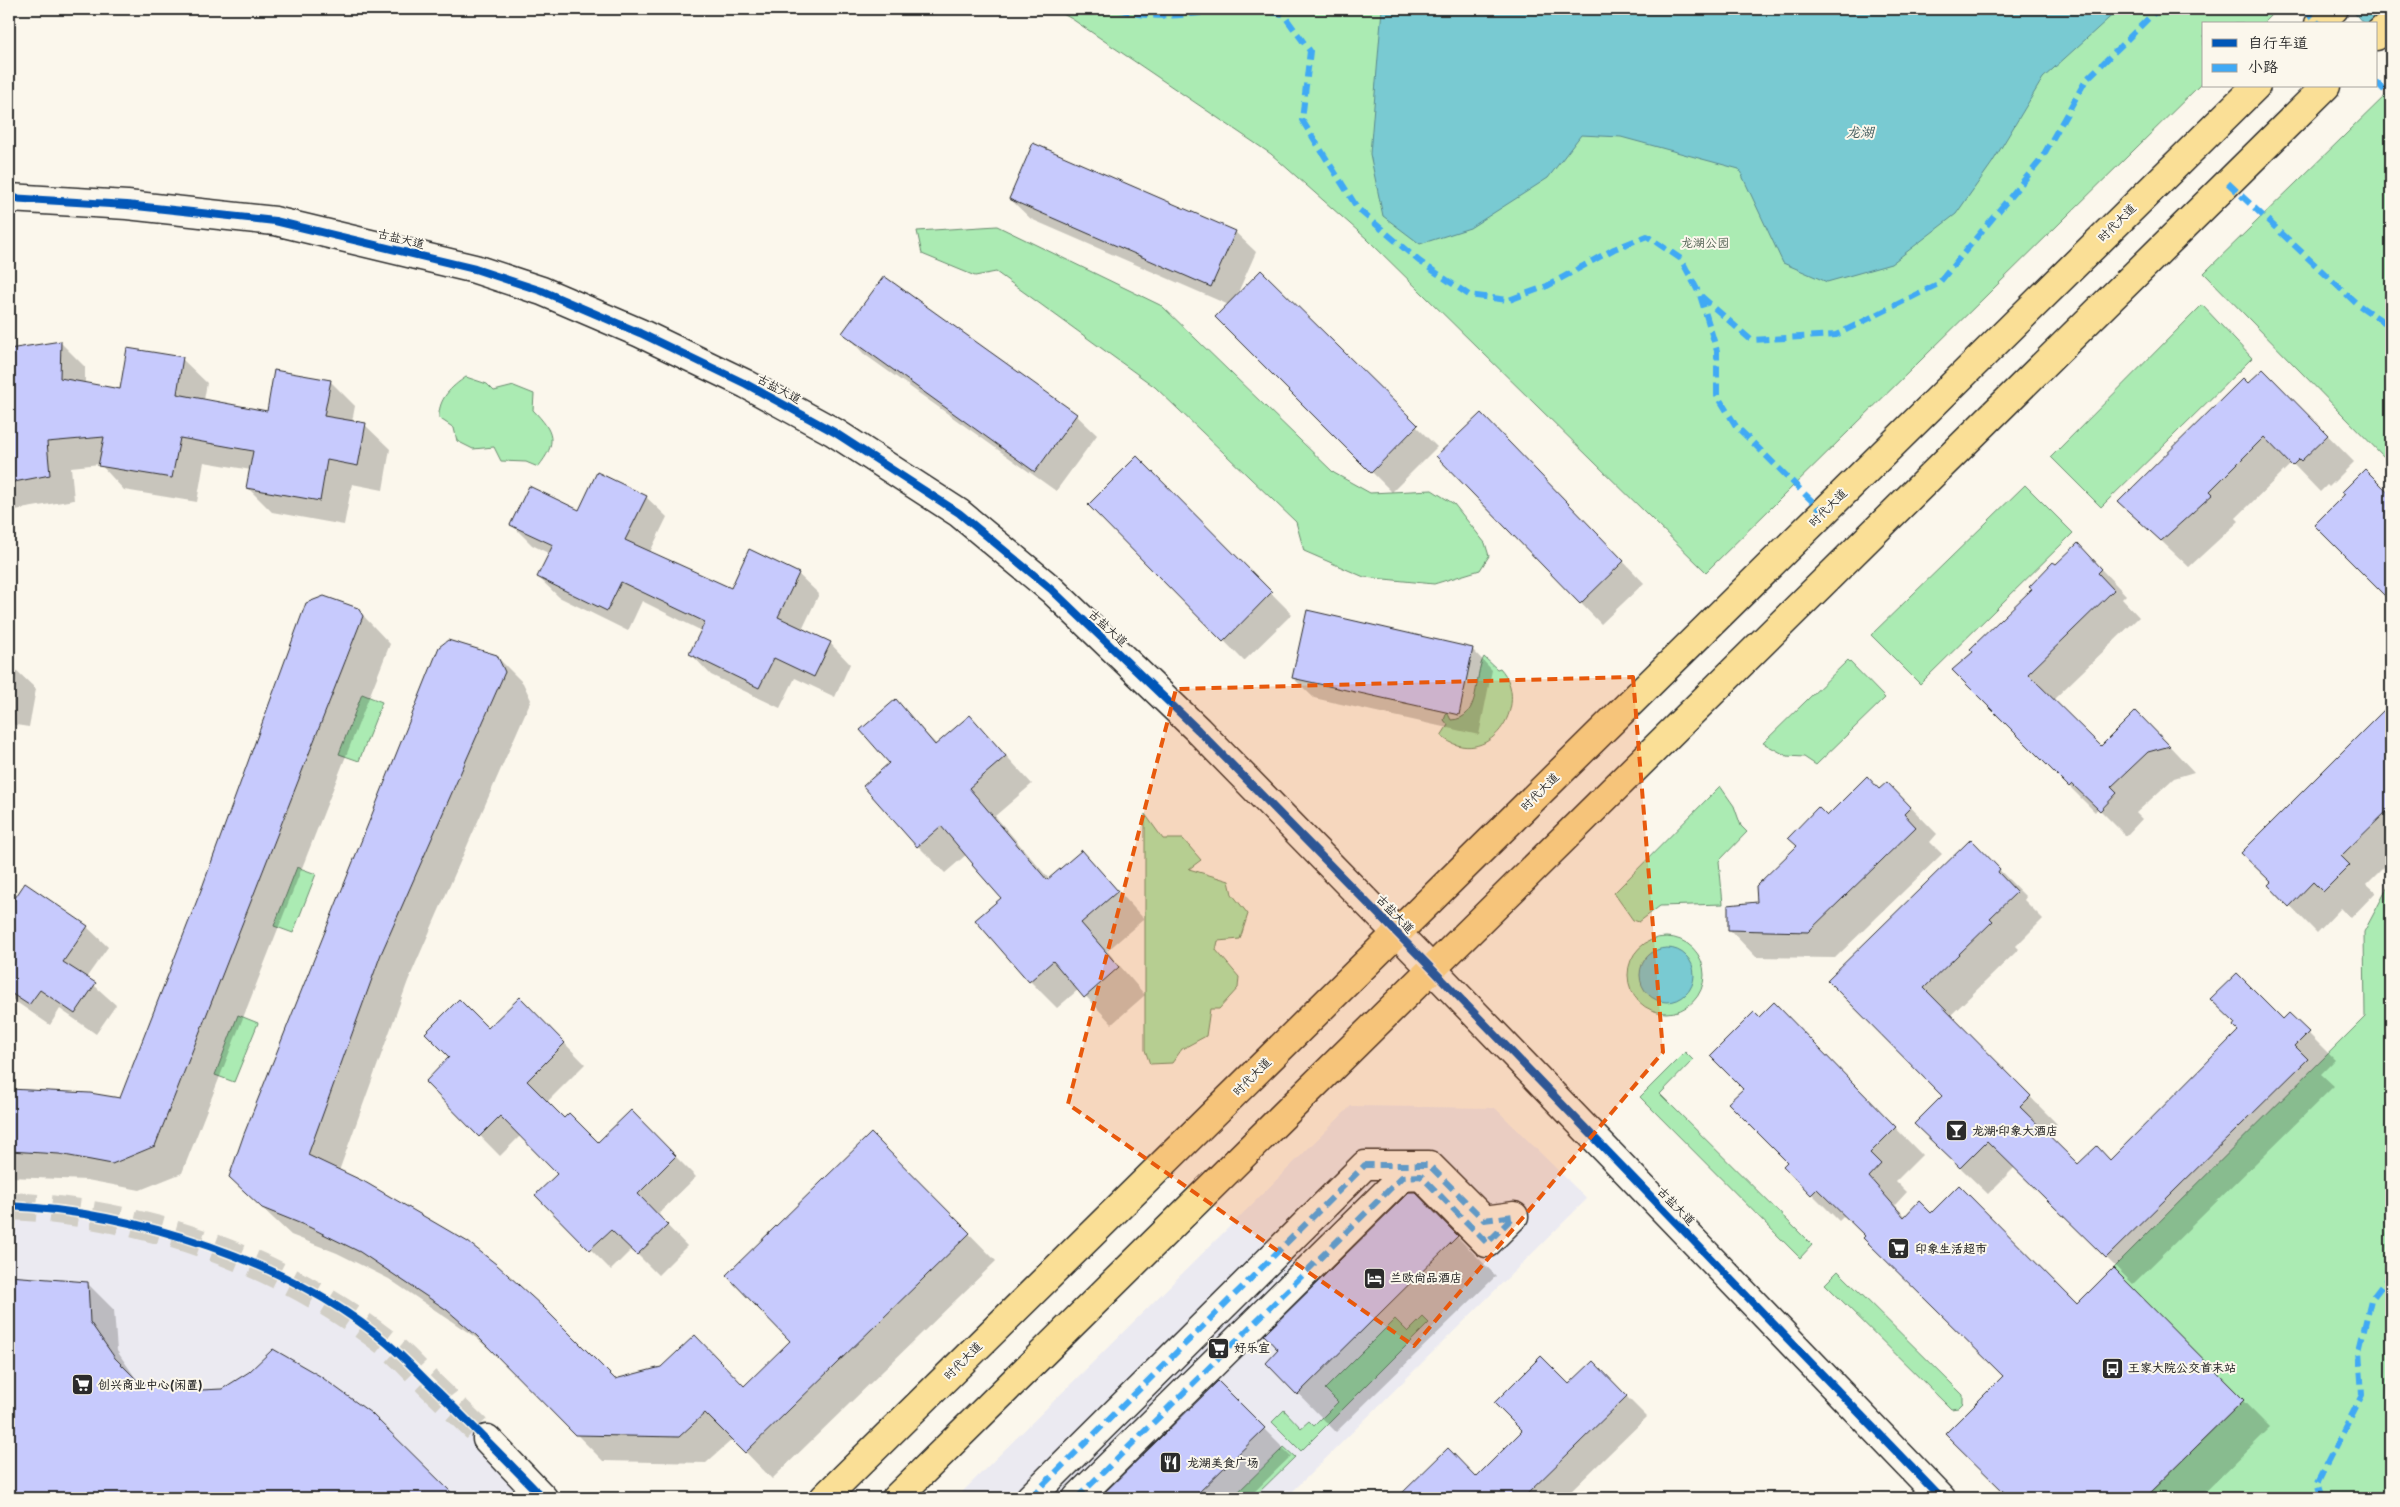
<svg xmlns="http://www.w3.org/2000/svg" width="2400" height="1507" font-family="'Balsamiq Sans','LXGW WenKai TC',sans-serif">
<rect width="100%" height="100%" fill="#fbf7ec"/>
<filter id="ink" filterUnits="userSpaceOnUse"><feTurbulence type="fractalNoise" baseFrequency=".02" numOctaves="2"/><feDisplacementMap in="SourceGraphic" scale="10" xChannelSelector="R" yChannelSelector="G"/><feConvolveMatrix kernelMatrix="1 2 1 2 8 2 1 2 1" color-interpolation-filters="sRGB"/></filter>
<g filter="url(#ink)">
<path fill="#ebeaf1" d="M 1351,1106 L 1495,1108 L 1587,1199 L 1286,1498 L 956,1498 Z
M 9,1207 L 85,1213 L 142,1225 L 204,1244 L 289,1281 L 354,1319 L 415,1370 L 544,1498 L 9,1498 Z"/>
<path fill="#abebb3" stroke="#6b8b6f" d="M 1054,9 L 2277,9 L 2262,24 L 2204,24 L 2204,81 L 1706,572 L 1367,239 L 1271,154 L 1072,19 Z
M 2391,90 L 2391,464 L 2204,273 Z
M 997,226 L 1162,306 L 1334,473 L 1370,493 L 1432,490 L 1454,504 L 1485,543 L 1489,556 L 1480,570 L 1434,584 L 1364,577 L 1304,551 L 1296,522 L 1155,387 L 996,272 L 975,276 L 922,254 L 917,231 Z
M 2202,305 L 2252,358 L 2101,507 L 2051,457 Z
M 466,377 L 487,384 L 494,391 L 514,386 L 534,394 L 533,410 C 554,432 558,442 538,467 L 526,462 L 501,461 L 494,447 L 473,449 L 457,441 L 454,428 L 439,418 C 438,399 451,387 466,377 Z
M 2025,485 L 2073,533 L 1920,684 L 1871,635 Z
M 1484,657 L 1497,669 L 1500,668 C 1534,705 1486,773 1441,736 L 1448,725 L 1444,720 L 1447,712 L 1451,720 C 1482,719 1473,675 1484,657 Z
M 1848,660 L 1885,698 L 1816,765 L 1804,757 L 1787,756 L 1763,743 Z
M 362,694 L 382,702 L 359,761 L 339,754 Z
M 1720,786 L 1734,806 L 1741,826 L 1747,832 L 1719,861 L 1723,904 L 1660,906 L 1639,922 L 1633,920 L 1614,893 Z
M 1145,814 L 1163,839 L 1183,839 L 1201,860 L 1189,869 L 1229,881 L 1232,894 L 1248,914 L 1240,939 L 1218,941 L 1216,950 L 1239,977 L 1238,988 L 1219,1009 L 1210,1009 L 1206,1036 L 1182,1049 L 1172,1063 L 1150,1064 L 1145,1050 Z
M 297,867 L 316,874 L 293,933 L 274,926 Z
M 2391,881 L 2391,1498 L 2144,1498 L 2244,1400 L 2112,1269 L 2365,1017 L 2364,932 Z
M1628 975a38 38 0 1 1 76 0a38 38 0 1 1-76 0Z
M 238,1015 L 258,1023 L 234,1082 L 215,1075 Z
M 1685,1052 L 1693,1060 L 1660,1094 L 1812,1245 L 1800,1258 L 1640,1097 Z
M 1838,1271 L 1963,1395 L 1963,1403 L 1958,1408 L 1951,1409 L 1825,1284 Z
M 1423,1317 L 1429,1323 L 1301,1451 L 1272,1422 L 1284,1410 L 1301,1428 L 1309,1421 L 1314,1426 L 1338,1402 L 1325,1389 L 1395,1319 L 1408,1332 Z
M 1284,1447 L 1295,1457 L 1253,1498 L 1232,1498 Z"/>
<path fill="#79cad2" stroke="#5a8a8f" d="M 1382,9 L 2119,9 L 2043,78 L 1992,163 L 1956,214 L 1891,264 L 1827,282 L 1783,263 L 1739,169 L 1621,137 L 1581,135 L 1548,178 L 1470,228 L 1420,244 L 1383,216 L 1370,154 Z
M 2351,9 L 2391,9 L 2391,54 L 2376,37 L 2376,24 L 2364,24 Z
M1640 975a27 27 0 1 1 54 0a27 27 0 1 1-54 0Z"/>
<path fill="#0003" d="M 1010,199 L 1235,232 L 1256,252 L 1236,297 L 1261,272 L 1437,447 L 1392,492 L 1216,317 L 1229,305 L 1031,219 Z
M 844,333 L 1076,415 L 1097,435 L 1056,491 L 864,354 Z
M 61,343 L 85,367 L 85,384 L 121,390 L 182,359 L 207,383 L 204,400 L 268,412 L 330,381 L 355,406 L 352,422 L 365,425 L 390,449 L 383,490 L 352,484 L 344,525 L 272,512 L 248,488 L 251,470 L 204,462 L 197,502 L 124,490 L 100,464 L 71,467 L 74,500 L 9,511 L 9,351 Z
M 2248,385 L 2290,397 L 2354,462 L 2329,487 L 2327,485 L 2320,492 L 2292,463 L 2236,518 L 2239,521 L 2189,567 L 2120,502 Z
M 1501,435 L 1644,583 L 1601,624 L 1438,456 Z
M 1137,457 L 1292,614 L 1244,661 L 1090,505 Z
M 2391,493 L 2391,600 L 2316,525 Z
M 646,497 L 667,517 L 650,552 L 732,589 L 798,574 L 819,594 L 802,630 L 830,643 L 850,664 L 835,697 L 795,678 L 780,708 L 711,675 L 691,654 L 702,631 L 642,601 L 628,631 L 559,597 L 538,577 L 550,554 L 532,545 L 512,525 Z
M 2078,545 L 2126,595 L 2122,599 L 2139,617 L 2053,700 L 2101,748 L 2162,738 L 2194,772 L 2174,778 L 2136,813 L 2142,819 L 2126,836 L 2098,808 L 2095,812 L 1954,671 Z
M 357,609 L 390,644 L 182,1173 L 140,1190 L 87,1180 L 9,1177 L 9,1091 L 90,1094 L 121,1099 Z
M 1472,649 L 1492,670 L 1479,735 L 1314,698 L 1293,678 Z
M 496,656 L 523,683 L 531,700 L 408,981 L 339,1171 L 615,1381 L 745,1387 L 792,1341 L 898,1161 L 996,1261 L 772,1479 L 733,1439 L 706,1463 L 603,1461 L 505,1362 L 475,1337 L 389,1279 L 337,1253 L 291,1235 L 258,1204 Z
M 9,668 L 15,669 L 36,689 L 29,727 L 9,724 Z
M 895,701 L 937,745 L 970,716 L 1032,784 L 995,816 L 1050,880 L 1082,851 L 1144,919 L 1107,951 L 1145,995 L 1112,1024 L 1079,989 L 1057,1008 L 1030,981 L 977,920 L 1003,898 L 967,854 L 945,873 L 918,846 L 865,786 L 891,763 Z
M 2386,710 L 2391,715 L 2391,860 L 2367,884 L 2376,892 L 2351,918 L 2341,908 L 2317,933 L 2270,885 Z
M 1887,783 L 1937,834 L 1930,842 L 1942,854 L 1835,958 L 1756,957 L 1729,929 L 1758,904 L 1827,817 L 1879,791 Z
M 1971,841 L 2026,897 L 2024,900 L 2043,919 L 2016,946 L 2019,949 L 1950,1016 L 2057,1124 L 2046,1134 L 2078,1166 L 2110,1161 L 2283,1020 L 2308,1033 L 2335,1060 L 2321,1074 L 2334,1086 L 2133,1284 L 2015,1167 L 1988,1194 L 1943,1151 L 1944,1096 L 1829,980 Z
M 25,885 L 87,927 L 108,947 L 86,978 L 116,1005 L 96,1034 L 60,1009 L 50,1025 L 9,997 L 9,909 Z
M 520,998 L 585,1064 L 547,1102 L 564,1120 L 598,1143 L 631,1112 L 696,1177 L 657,1215 L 687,1246 L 658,1275 L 632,1249 L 611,1270 L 537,1195 L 559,1174 L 521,1135 L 500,1156 L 427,1082 L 488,1030 Z
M 1759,1019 L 1801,1031 L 1922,1155 L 1896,1181 L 1907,1192 L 1895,1205 L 1906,1217 L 1931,1214 L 2077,1305 L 2113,1270 L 2270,1428 L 2199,1498 L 2011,1498 L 1947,1434 L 2005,1376 L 1845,1215 L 1839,1221 L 1811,1193 L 1789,1162 L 1744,1089 Z
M 1414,1193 L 1496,1276 L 1336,1432 L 1268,1363 Z
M 9,1277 L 87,1283 L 114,1310 L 117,1351 L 139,1383 L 181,1393 L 370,1414 L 455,1498 L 9,1498 Z
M 1593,1363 L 1647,1417 L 1564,1498 L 1406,1498 L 1403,1495 L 1476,1478 Z
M 1218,1383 L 1291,1456 L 1248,1498 L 1101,1498 Z"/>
<path fill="#c7cafd" stroke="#2b2b2b" d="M 1033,143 L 1236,231 L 1211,287 L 1009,199 Z
M 1261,270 L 1418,425 L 1371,473 L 1215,317 Z
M 884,276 L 1077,414 L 1035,472 L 842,333 Z
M 61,341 L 60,378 L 120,389 L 127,348 L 183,357 L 177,394 L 267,411 L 274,370 L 331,380 L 324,416 L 366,423 L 358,466 L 327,460 L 320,501 L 246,488 L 253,451 L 180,438 L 172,478 L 98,466 L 104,437 L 47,442 L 50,475 L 9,483 L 9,349 Z
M 2263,369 L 2328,435 L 2301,461 L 2299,459 L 2292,466 L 2264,437 L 2210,491 L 2213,494 L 2161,541 L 2118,502 L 2243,378 L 2248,383 Z
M 1481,413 L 1624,561 L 1580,604 L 1436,456 Z
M 1137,456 L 1272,592 L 1223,642 L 1088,505 Z
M 2365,469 L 2391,495 L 2391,602 L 2314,525 L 2345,494 L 2342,492 Z
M 597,472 L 647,496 L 625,540 L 731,588 L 749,549 L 799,573 L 778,617 L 831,642 L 814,677 L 774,658 L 759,688 L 689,654 L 705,622 L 621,582 L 607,611 L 537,577 L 553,545 L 510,525 L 529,486 L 579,510 Z
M 2078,543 L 2102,569 L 2098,573 L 2114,590 L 2028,674 L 2101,746 L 2136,711 L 2170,746 L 2148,752 L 2111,787 L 2117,793 L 2100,811 L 2072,784 L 2069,787 L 1952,670 L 1973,652 L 1970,649 L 2032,589 L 2029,587 L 2053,562 L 2056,564 Z
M 324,596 L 358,608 L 363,616 L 155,1146 L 112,1164 L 59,1154 L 9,1151 L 9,1089 L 90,1093 L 120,1098 L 203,885 L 306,603 Z
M 1307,610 L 1473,648 L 1459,715 L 1292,678 Z
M 448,640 L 497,655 L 505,672 L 381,954 L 308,1155 L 365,1182 L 468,1242 L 496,1264 L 542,1306 L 615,1379 L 661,1367 L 695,1335 L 744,1386 L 790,1341 L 726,1275 L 871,1133 L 970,1233 L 745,1453 L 705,1413 L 679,1437 L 575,1435 L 477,1336 L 447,1310 L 360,1252 L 309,1227 L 262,1208 L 229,1177 L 244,1134 L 439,647 Z
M 896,699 L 935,745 L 970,715 L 1006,756 L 969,788 L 1047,880 L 1082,850 L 1118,891 L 1081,923 L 1119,967 L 1084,998 L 1053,961 L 1029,982 L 975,920 L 1001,898 L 972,865 L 973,864 L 941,826 L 917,847 L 863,786 L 889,763 L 860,730 Z
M 2391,703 L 2391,807 L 2341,856 L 2350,865 L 2323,892 L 2313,882 L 2289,907 L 2268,885 L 2271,882 L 2241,853 Z
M 1867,776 L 1879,789 L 1887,782 L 1911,807 L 1904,814 L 1916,827 L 1808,932 L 1728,930 L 1728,905 L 1757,902 L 1756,886 L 1797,846 L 1788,838 L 1818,807 L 1827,816 Z
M 1971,839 L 2000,869 L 1998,872 L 2017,892 L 1990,918 L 1993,921 L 1924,988 L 2031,1096 L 2020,1107 L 2078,1164 L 2097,1146 L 2110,1160 L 2238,1031 L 2233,1026 L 2235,1023 L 2210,999 L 2237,973 L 2283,1019 L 2289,1013 L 2309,1032 L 2295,1046 L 2308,1059 L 2106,1258 L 1987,1141 L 1960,1168 L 1914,1124 L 1942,1096 L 1827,980 Z
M 25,883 L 88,926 L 63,962 L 96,983 L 75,1014 L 40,990 L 29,1005 L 9,992 L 9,907 Z
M 520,997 L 565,1043 L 527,1081 L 564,1118 L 569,1113 L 598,1142 L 631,1110 L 676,1156 L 638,1194 L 668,1225 L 637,1255 L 611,1230 L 589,1250 L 535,1195 L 557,1174 L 500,1116 L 479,1137 L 425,1082 L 449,1057 L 425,1033 L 459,999 L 488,1028 Z
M 1774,1002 L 1896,1127 L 1870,1153 L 1881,1164 L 1869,1177 L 1904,1217 L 1919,1201 L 1931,1213 L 1959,1185 L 2077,1304 L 2113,1268 L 2244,1400 L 2144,1498 L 2010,1498 L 1945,1434 L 2003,1376 L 1863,1238 L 1865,1236 L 1817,1189 L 1811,1195 L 1783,1166 L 1787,1162 L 1728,1103 L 1743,1089 L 1710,1056 L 1754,1012 L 1759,1017 Z
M 1409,1192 L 1415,1192 L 1458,1236 L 1297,1395 L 1266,1363 L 1278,1350 L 1264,1335 Z
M 9,1276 L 88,1282 L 90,1322 L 115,1358 L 139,1382 L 181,1391 L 222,1389 L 249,1372 L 273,1349 L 320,1376 L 371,1413 L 457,1498 L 9,1498 Z
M 1541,1356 L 1569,1384 L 1593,1361 L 1627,1396 L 1523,1498 L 1397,1498 L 1448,1448 L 1476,1477 L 1522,1431 L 1494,1403 Z
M 1218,1381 L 1265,1428 L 1193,1498 L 1099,1498 Z"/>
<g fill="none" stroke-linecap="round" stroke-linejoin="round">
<path stroke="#d1cec5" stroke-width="28" stroke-dasharray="28 14" stroke-linecap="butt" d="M 9,1206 C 143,1212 279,1260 385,1342 C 398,1352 410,1364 421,1376 C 443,1397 465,1418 487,1439"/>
<defs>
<path id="minor" d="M 9,198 L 127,205 L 275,221 L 475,269 L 542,291 L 640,333 L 746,384 L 834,432 L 959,513 L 1052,590 L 1198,730 L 1432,969 L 1941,1498
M 487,1439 L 543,1498
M 1030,1498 L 1365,1165 L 1429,1165 L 1484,1220 L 1514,1216 L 1487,1243 L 1421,1176 L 1402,1177 L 1077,1498"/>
<path id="major" d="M 2319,24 L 2334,9
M 2376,36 L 2391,22
M 824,1498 L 2256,86
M 896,1498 L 2326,86"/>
</defs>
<use href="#minor" stroke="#2b2b2b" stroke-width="31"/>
<use href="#major" stroke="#2b2b2b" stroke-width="31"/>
<use href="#minor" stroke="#fbf7ec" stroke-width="28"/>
<use href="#major" stroke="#fadf96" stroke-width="28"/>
<path stroke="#3fa9f5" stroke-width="6" stroke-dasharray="12 6" stroke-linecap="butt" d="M 1118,9 C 1153,21 1192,14 1229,9
M 1254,9 L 1283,14 L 1310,51 L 1302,120 L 1358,209 L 1419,261 L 1469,295 L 1509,300 L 1547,286 L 1614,249 L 1647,236 L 1681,259 L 1700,295 L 1717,351 L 1717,395 L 1736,426 L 1823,512
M 2304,9 L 2319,24
M 2376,82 L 2391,97
M 2228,183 L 2357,304 L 2391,327
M 1701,296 L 1751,340 L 1836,335 L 1938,284 L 2040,161 L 2086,80 L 2158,9
M 1030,1498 L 1365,1165 L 1429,1165 L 1484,1220 L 1514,1216 L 1487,1243 L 1421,1176 L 1402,1177 L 1077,1498
M 2322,1498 L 2317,1483 L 2362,1395 L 2359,1350 L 2371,1300 L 2391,1274"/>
<defs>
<path id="cycleway" d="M 9,198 L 127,205 L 275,221 L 475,269 L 542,291 L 640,333 L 746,384 L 834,432 L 959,513 L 1052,590 L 1198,730 L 1432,969 L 1941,1498
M 9,1206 C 135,1212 290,1261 387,1343 C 405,1358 420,1375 437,1391 C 473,1426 508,1462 543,1498"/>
</defs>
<use href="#cycleway" stroke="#fbf7ec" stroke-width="11"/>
<use href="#cycleway" stroke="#0057b8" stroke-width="8"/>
</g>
</g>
<path fill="#e8590c" fill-opacity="0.2" stroke="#e8590c" stroke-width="4" stroke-dasharray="10 6" stroke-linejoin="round" d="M 1633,677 L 1663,1052 L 1414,1346 L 1068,1104 L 1176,689 Z"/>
<defs>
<symbol id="bar-square" viewBox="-11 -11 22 22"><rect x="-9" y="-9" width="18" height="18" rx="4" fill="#2b2b2b" stroke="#fbf7ec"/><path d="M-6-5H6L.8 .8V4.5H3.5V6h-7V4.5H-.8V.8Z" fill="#fff"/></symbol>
<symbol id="supermarket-square" viewBox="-11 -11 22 22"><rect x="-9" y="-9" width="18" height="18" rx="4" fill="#2b2b2b" stroke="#fbf7ec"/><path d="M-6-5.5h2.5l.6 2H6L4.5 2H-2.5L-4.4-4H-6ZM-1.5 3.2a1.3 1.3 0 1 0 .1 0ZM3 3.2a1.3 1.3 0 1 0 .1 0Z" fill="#fff"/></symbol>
<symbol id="hotel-square" viewBox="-11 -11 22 22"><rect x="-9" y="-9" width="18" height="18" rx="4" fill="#2b2b2b" stroke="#fbf7ec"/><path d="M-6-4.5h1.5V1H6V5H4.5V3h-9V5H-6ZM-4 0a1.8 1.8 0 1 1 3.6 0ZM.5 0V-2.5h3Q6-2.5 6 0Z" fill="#fff"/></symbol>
<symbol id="bus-square" viewBox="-11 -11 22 22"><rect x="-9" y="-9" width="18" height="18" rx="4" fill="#2b2b2b" stroke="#fbf7ec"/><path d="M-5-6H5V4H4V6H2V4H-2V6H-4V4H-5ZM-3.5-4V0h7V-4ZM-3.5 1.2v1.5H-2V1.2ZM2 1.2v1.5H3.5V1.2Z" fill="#fff"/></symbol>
<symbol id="restaurant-square" viewBox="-11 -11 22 22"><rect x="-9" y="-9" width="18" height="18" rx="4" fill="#2b2b2b" stroke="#fbf7ec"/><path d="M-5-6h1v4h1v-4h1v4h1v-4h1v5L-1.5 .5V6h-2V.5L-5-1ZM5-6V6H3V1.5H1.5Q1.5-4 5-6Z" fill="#fff"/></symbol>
</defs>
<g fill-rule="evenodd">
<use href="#bar-square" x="1944" y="1118" width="25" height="25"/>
<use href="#supermarket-square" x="1886" y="1236" width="25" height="25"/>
<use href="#hotel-square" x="1362" y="1266" width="25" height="25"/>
<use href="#supermarket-square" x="1206" y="1336" width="25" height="25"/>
<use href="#bus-square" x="2100" y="1356" width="25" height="25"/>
<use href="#supermarket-square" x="70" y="1372" width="25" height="25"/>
<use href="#restaurant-square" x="1158" y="1450" width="25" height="25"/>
</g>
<g text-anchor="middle" stroke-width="4" stroke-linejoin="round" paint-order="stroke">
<g font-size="12" fill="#2b2b2b" stroke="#fbf7ec">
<text transform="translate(2117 223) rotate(-45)" y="4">时代大道</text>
<text transform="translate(401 239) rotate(14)" y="4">古盐大道</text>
<text transform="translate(779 389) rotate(28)" y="4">古盐大道</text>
<text transform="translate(1828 508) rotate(-45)" y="4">时代大道</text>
<text transform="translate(1108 628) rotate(43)" y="4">古盐大道</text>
<text transform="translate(1540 792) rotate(-45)" y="4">时代大道</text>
<text transform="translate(1395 914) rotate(46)" y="4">古盐大道</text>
<text transform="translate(1252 1077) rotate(-45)" y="4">时代大道</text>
<text transform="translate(1676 1206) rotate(46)" y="4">古盐大道</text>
<text transform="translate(963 1361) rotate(-45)" y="4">时代大道</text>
</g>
<g font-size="12" fill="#4b5b4d" stroke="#fbf7ec">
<text x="1705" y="247">龙湖公园</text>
</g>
<g font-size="12" font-weight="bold" fill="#2b2b2b" stroke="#fbf7ec" text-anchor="start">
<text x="1972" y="1135">龙湖·印象大酒店</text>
<text x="1915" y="1253">印象生活超市</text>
<text x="1390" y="1282">兰欧尚品酒店</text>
<text x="1234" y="1352">好乐宜</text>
<text x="2128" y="1372">王家大院公交首末站</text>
<text x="98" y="1389">创兴商业中心(闲置)</text>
<text x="1187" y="1467">龙湖美食广场</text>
</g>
<g font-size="14" font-style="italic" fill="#425b5d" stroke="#fbf7ec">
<text x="1860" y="137">龙湖</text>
</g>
</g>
<rect width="2400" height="1507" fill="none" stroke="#fbf7ec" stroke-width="30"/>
<rect x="15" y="15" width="2370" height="1477" fill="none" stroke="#2b2b2b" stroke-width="2" filter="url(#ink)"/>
<rect x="2202" y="22" width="175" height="65" fill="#fbf7ec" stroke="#a8a59f"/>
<rect x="2212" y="39" width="25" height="8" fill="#0057b8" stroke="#a8a59f"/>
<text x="2248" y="48" font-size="15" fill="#2b2b2b">自行车道</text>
<rect x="2212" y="64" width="25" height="8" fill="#3fa9f5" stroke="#a8a59f"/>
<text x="2248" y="72" font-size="15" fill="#2b2b2b">小路</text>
</svg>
